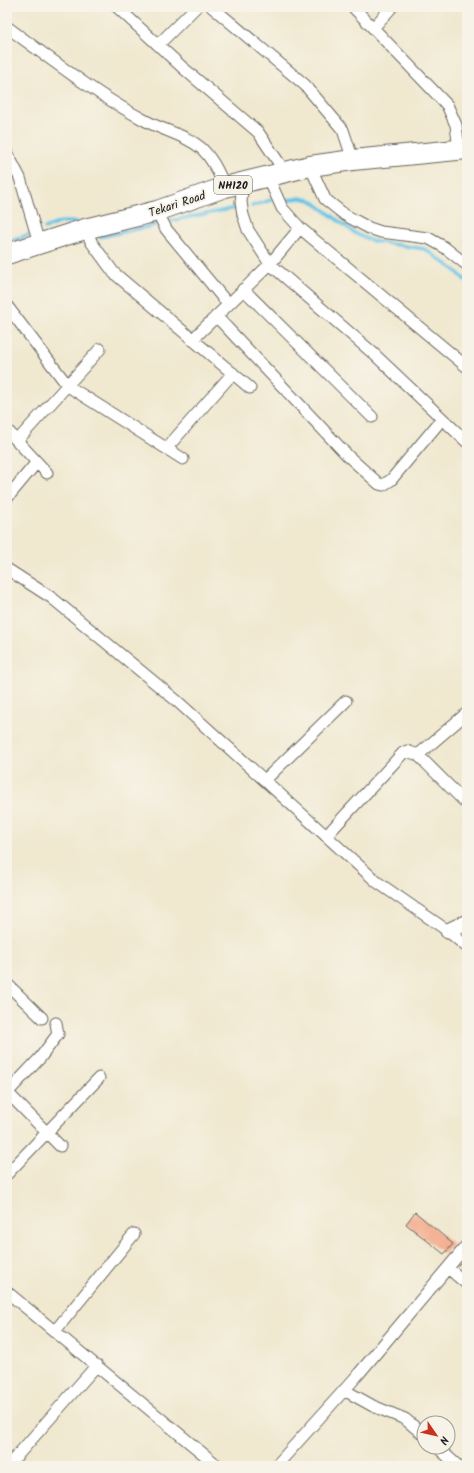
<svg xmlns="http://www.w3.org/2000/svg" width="474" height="1473" font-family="Kalam,sans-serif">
<rect width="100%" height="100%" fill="#f7f3e8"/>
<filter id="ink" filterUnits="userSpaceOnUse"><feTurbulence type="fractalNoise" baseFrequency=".025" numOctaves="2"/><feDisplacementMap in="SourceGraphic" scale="8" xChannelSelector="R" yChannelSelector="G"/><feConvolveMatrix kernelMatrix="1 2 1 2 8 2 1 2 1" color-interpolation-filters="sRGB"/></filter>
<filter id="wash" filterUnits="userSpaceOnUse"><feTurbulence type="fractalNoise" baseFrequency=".012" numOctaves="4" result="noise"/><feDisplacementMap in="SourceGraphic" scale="16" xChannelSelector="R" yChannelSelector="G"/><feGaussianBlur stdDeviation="0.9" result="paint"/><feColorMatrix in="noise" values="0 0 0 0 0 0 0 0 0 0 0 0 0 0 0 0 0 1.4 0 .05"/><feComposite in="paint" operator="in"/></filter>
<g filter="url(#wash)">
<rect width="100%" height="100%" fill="#f0e8cf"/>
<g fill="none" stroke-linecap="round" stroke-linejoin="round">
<path stroke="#69c4e7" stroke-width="3.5" d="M 287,200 L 300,198 L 311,200 L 356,234 L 372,241 L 425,249 L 456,271 L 467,282
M 252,206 L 271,200
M 170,221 L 236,208
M 45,228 L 61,222 L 76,222
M 100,237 L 156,225
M 7,242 L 28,235"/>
</g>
<g id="blocks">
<path fill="#f4af91" d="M 415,1212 L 453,1244 L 444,1254 L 406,1224 Z"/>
</g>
</g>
<g filter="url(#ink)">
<use href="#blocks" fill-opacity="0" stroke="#66635b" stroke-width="1"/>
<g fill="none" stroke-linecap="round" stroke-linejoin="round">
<defs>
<path id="street" d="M 117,7 L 182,67 L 258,132 L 285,172
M 212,7 L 305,85 L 343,130 L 353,160
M 353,7 L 447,105 L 456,125 L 459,150
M 7,27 C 52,60 97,95 146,121 C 164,131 186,135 201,148 C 213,159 219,174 225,187
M 373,28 L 392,7
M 158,45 L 196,7
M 7,153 L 20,178 L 39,243
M 310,166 L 325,199 L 345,215 L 369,228 L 381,232 L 428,238 L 444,247 L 467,265
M 268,177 L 282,208 L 300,228 L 467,367
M 243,183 L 241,202 L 243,215 L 248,230 L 270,264 L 374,354 L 467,442
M 157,211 L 166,229 L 228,304
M 85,229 L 92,243 L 114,273 L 250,388
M 243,289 L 372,417
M 7,306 L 68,386 L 183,459
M 216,316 L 348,456 L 379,484 L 383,485 L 391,480 L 442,419
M 192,340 L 270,264 L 300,228
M 7,430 L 47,473
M 17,441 L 100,349
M 172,442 L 233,373
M 7,498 L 37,462
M 7,569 L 52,598 L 177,701 L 377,882 L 448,931 L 467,947
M 418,755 L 467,713
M 265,780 L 346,701
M 326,836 L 403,753 L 407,751 L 418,755 L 467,804
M 7,984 L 42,1018
M 7,1092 L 60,1146
M 7,1093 L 40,1058 L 58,1034 L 56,1023
M 7,1174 L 99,1078
M 448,1268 L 467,1284
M 7,1292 L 218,1466
M 55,1331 L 134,1234
M 344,1390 L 373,1406 L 405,1419 L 424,1435
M 437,1447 L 458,1466
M 8,1466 L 97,1365
M 276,1466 L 356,1377 L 467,1245"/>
<path id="secondary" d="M 448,931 L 467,922"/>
<path id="highway" d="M 7,254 L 85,229 L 157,211 L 225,187 L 310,166 L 353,160 L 467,149"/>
</defs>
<use href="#street" stroke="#66635b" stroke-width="13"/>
<use href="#secondary" stroke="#66635b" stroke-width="17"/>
<use href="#highway" stroke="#66635b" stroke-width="22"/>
<use href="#street" stroke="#fff" stroke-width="11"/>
<use href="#secondary" stroke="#fff" stroke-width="15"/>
<use href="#highway" stroke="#fff" stroke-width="20"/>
</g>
</g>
<g text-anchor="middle" stroke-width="4" stroke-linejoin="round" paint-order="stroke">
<rect fill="#f7f3e8" stroke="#5e5c59" stroke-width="1" x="214" y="176" width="38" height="18" rx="3"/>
<g font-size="11" font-weight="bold" fill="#1c1c1c">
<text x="233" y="189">NH120</text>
</g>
<g font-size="12" fill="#1c1c1c" stroke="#f7f3e8">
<text transform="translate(177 204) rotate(-18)" y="4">Tekari Road</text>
</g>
</g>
<rect width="474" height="1473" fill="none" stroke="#f7f3e8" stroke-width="24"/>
<g transform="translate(436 1435) rotate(124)"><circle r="19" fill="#f7f3e8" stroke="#9f9d96"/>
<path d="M0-3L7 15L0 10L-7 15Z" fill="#c8321e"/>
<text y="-6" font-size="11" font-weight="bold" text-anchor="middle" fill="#1c1c1c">N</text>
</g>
</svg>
